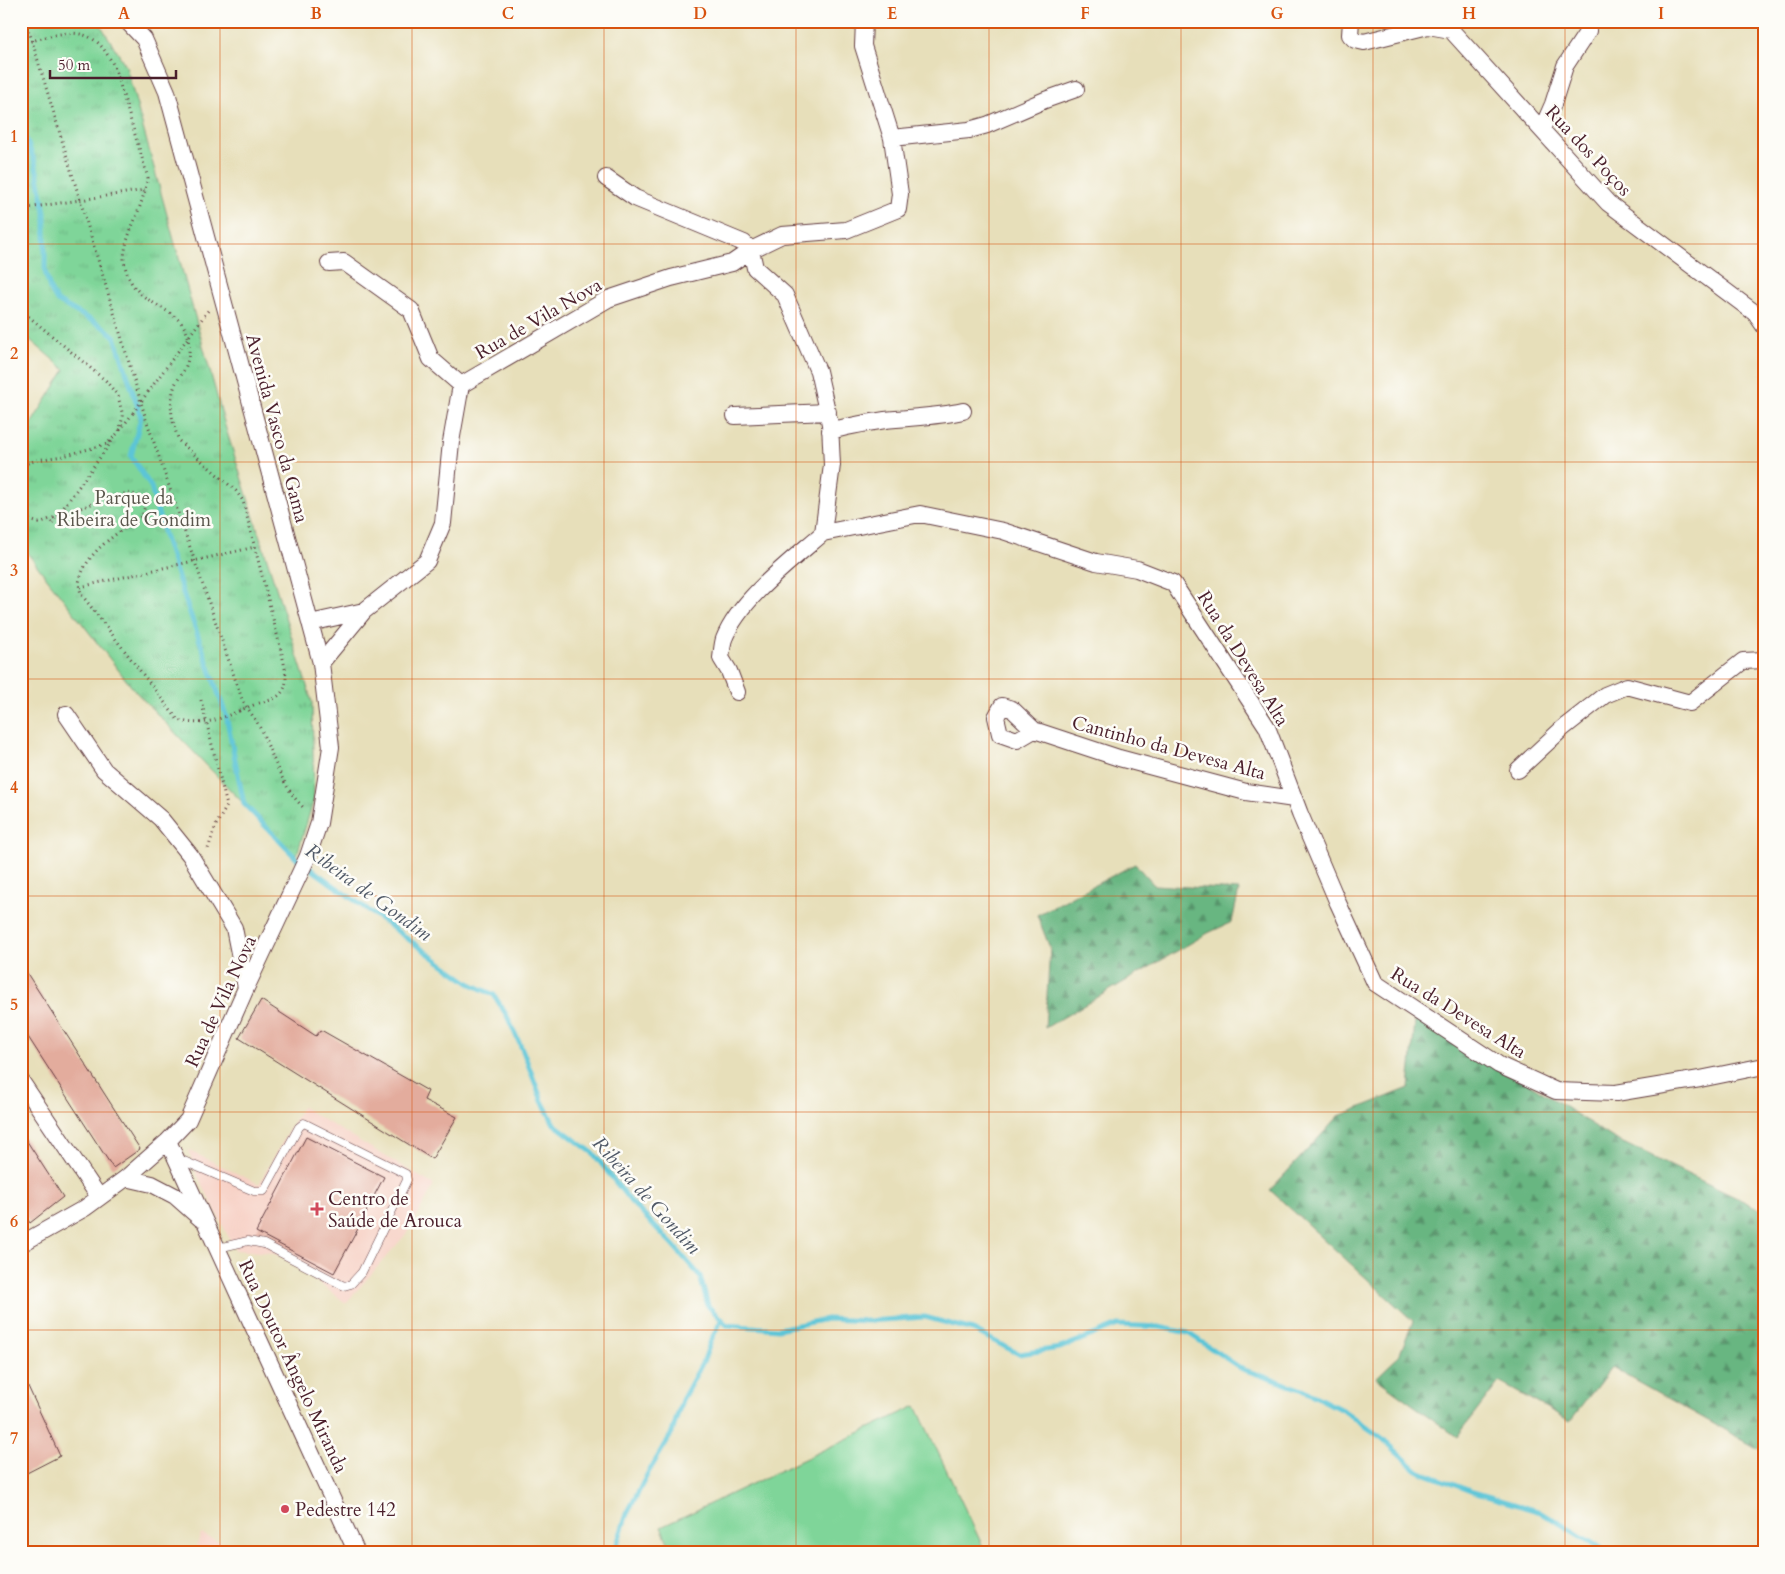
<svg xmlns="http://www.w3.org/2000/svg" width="1785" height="1574" font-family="Cardo,serif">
<defs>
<pattern id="forest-firs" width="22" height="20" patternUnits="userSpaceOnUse" patternTransform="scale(1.25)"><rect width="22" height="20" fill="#67b681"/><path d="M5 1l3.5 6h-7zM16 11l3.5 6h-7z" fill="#57936a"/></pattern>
<pattern id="park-tufts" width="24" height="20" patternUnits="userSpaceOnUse" patternTransform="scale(1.25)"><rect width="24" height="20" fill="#7fd599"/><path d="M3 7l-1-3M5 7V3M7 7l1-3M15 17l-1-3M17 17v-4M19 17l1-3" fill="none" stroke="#6fb684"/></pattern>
</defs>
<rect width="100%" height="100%" fill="#fdfcf7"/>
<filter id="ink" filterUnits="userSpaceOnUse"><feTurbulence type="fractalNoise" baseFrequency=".02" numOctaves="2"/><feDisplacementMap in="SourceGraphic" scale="10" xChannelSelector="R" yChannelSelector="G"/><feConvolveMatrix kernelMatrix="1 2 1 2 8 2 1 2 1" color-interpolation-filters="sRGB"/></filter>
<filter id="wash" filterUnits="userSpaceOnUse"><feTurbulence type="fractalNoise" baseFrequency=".0096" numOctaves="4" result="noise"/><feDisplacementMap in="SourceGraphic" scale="20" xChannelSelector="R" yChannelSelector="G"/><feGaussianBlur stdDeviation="1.12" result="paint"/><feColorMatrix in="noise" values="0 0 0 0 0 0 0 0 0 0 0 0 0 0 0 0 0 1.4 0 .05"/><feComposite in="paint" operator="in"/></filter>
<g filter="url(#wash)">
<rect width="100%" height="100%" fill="#e7dfba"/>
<path fill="#f7d1c6" d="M 302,1107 L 434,1185 L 407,1233 L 346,1303 L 283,1257 L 271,1253 L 235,1250 L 197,1174 L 188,1150 L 259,1184 Z
M 201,1534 L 247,1553 L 194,1553 Z"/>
<path fill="#7fd599" stroke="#647a62" d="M 916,1406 L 986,1553 L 673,1553 L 661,1527 Z"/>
<path fill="url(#forest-firs)" stroke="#586a56" d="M 1135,864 L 1154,885 L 1239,890 L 1232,922 L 1208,933 L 1045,1028 L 1050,948 L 1037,915 Z
M 1416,1010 L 1613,1138 L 1764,1211 L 1764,1452 L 1612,1367 L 1570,1421 L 1499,1382 L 1457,1437 L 1376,1378 L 1399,1356 L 1413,1321 L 1270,1190 L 1339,1116 L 1409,1088 Z"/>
<path fill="url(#park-tufts)" stroke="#647a62" d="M 21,21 L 98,21 L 126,66 L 226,429 L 312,702 L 314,799 L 296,858 L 134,690 L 21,545 L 21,440 L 65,370 L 21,332 Z"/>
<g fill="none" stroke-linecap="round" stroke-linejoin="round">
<path stroke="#5cc5d7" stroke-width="5" d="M 21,127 L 35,162 L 39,181 L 45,213 L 45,271 L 50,289 L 57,301 L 105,328 L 115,337 L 141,417 L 131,456 L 151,487 L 164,535 L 186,602 L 226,715 L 244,804 L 296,858 L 469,983 L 494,995 L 507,1016 L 523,1051 L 542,1101 L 554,1124 L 593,1153 L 631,1202 L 673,1245 L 700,1276 L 708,1306 L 727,1325 L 778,1329 L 827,1319 L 869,1321 L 925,1317 L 973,1330 L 1019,1354 L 1060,1348 L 1118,1325 L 1159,1327 L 1188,1333 L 1242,1369 L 1303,1390 L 1344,1411 L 1382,1438 L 1418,1471 L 1473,1492 L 1541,1512 L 1602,1549 L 1603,1553
M 614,1553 L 627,1514 L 648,1473 L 672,1433 L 682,1400 L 704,1360 L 711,1340 L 722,1319"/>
</g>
<g id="blocks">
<path fill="#e3ac9d" d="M 21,964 L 140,1149 L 113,1168 L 21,1026 Z
M 261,1000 L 316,1036 L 321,1030 L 428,1091 L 424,1100 L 457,1117 L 432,1159 L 239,1038 Z
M 21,1132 L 63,1197 L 30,1223 L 21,1210 Z
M 306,1137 L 384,1177 L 366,1211 L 367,1212 L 334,1273 L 256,1232 Z
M 21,1371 L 60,1456 L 21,1476 Z"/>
</g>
</g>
<g filter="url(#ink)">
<use href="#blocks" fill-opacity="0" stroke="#623c40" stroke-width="1"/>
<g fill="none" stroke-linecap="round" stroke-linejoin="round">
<defs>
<path id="lane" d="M 179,1159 L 254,1191 L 264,1191 L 299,1127 L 304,1123 L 406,1174 L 407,1180 L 362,1272 L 351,1284 L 344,1286 L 264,1244 L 248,1241 L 218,1248"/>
<path id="street" d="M 1351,21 L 1350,35 L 1355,40 L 1364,42 L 1428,26 L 1451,30
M 1453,21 L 1451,30 L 1608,203 L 1755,313 L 1764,326
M 1542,129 L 1553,104 L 1565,66 L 1588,31
M 892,138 L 969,130 L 987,125 L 1045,100 L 1076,89
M 606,178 L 635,198 L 744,243 L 751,250
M 751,250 L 755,268 L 785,295 L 818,371 L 830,424 L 832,465 L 823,533
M 329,263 L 344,262 L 411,310 L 431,359 L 461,385
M 735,416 L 828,412
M 830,431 C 848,426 866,423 885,420 C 911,417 937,417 963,411
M 823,533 L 920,514 L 1003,531 L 1096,562 L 1137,569 L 1173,583 L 1267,727 L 1300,814 L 1338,903 L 1375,983 L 1499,1065 L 1556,1091 L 1616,1093 L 1700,1079 L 1764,1066
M 310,623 L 364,611
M 321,663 L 364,611 L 427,561 L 443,523 L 451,442 L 461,385 L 608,299 L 671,278 L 732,263 L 751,250 L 782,235 L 846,230 L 898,209 L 900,194 L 892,138 L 863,46 L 864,21
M 737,692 L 729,671 L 721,658 C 722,652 722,645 724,639 C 740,599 791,561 823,533
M 66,714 L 104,770 L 161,819 L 190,855 L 234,928 L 246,988
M 1034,730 L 1017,740 L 1000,734 L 996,717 L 1002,706 L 1012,709 L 1034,730 L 1119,758 L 1246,792 L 1294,799
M 1518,770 L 1563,728 L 1605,695 L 1627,686 L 1690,703 L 1743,661 L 1764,660
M 21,1081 L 99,1197
M 168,1141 L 357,1553
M 126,1178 L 152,1184 L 175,1196 L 201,1219
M 21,1244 L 85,1208 L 126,1178 L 168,1141 L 188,1120 L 246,988 L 308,856 L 319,823 L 331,747 L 321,663 L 167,92 L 144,39 L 127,21"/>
</defs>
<use href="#lane" stroke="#623c40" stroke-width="9"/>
<use href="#street" stroke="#623c40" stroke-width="18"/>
<path stroke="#623c40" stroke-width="3" stroke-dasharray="1 4" stroke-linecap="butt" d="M 26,21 L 146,419 L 243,702 C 249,710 255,719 260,728 C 273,755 282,788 305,809
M 21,44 C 45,38 75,24 97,42 C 105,49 110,59 115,68 L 148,178 C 146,184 145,191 143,197 C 137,218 125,237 124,259 C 124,263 125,266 126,270 C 128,277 132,285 137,290 C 154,309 186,312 189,342 C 190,352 188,364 183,372 C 181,376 177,380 175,385 C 168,405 172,422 179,441 L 236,491 L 243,501 L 282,654 C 285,669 292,689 275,698 C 270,701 262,702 256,704
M 21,209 L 145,190
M 21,310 L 106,381 L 118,396 L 123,416 L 119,432 L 107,444 L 63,456 L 37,460 L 25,464 L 21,468
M 148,392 L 210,308
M 120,430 L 133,413
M 64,507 L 112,441
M 21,515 L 23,518 L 39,523 L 111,497 L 127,493 L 138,495 L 145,506 L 142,516 C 120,532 87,550 80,579 C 78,583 80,589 81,594 L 178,720 C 201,727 217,720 239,711
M 80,587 L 255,547
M 201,700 L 227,806 L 216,825 L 207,852"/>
<use href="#lane" stroke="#fff" stroke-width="8"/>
<use href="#street" stroke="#fff" stroke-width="16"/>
<path stroke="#623c40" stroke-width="3" stroke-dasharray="1 4" stroke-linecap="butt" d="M 133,413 L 148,392
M 52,523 L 64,507
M 239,711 L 256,704"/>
</g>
</g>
<path fill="none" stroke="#d8530f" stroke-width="1" stroke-opacity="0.55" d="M 220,21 L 220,1553M 412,21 L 412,1553M 604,21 L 604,1553M 796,21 L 796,1553M 989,21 L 989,1553M 1181,21 L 1181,1553M 1373,21 L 1373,1553M 1565,21 L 1565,1553M 21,244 L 1764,244M 21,462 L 1764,462M 21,679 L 1764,679M 21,896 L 1764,896M 21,1112 L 1764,1112M 21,1330 L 1764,1330"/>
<g fill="#d1495b" stroke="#fdfcf7" stroke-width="2">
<path d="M314.5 1201.5h5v5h5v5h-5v5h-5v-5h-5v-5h5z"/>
<circle cx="285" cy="1509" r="5"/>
</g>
<g text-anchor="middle" stroke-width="5" stroke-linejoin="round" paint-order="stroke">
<g font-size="19" fill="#4a1f2b" stroke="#fdfcf7">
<text transform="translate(1589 150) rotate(47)" y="7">Rua dos Poços</text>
<text transform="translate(538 318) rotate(-30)" y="7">Rua de Vila Nova</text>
<text transform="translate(278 428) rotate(75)" y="7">Avenida Vasco da Gama</text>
<text transform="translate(1244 658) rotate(58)" y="7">Rua da Devesa Alta</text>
<text transform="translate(1169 747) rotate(15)" y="7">Cantinho da Devesa Alta</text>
<text transform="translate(220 1001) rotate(-65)" y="7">Rua de Vila Nova</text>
<text transform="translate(1459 1012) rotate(32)" y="7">Rua da Devesa Alta</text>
<text transform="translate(294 1366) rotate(65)" y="7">Rua Doutor Ângelo Miranda</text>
</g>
<g font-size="19" fill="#5a564c" stroke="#fdfcf7">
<text x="134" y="504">Parque da<tspan x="134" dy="22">Ribeira de Gondim</tspan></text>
</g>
<g font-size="19" fill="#4a1f2b" stroke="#fdfcf7" text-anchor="start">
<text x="328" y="1205">Centro de<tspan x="328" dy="22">Saúde de Arouca</tspan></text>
<text x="295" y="1516">Pedestre 142</text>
</g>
<g font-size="20" font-style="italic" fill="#505967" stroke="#fdfcf7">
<text transform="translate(369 892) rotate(36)" y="7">Ribeira de Gondim</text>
<text transform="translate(647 1195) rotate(48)" y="7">Ribeira de Gondim</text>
</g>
</g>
<rect width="1785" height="1574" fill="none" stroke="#fdfcf7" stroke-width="55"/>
<path d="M50 70v8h126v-8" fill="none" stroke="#4a1f2b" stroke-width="2.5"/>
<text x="58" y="70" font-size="15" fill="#4a1f2b" stroke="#fdfcf7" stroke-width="4" paint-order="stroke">50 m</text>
<rect x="28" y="28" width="1730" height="1518" fill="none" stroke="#d8530f" stroke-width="2"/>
<g font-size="16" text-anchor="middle" font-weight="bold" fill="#d8530f">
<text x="124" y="19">A</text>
<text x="316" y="19">B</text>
<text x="508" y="19">C</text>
<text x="700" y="19">D</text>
<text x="892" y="19">E</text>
<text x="1085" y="19">F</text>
<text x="1277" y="19">G</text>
<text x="1469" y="19">H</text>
<text x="1661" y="19">I</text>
<text x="14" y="142">1</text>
<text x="14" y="359">2</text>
<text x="14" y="576">3</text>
<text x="14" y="793">4</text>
<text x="14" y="1010">5</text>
<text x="14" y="1227">6</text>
<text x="14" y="1444">7</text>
</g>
</svg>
